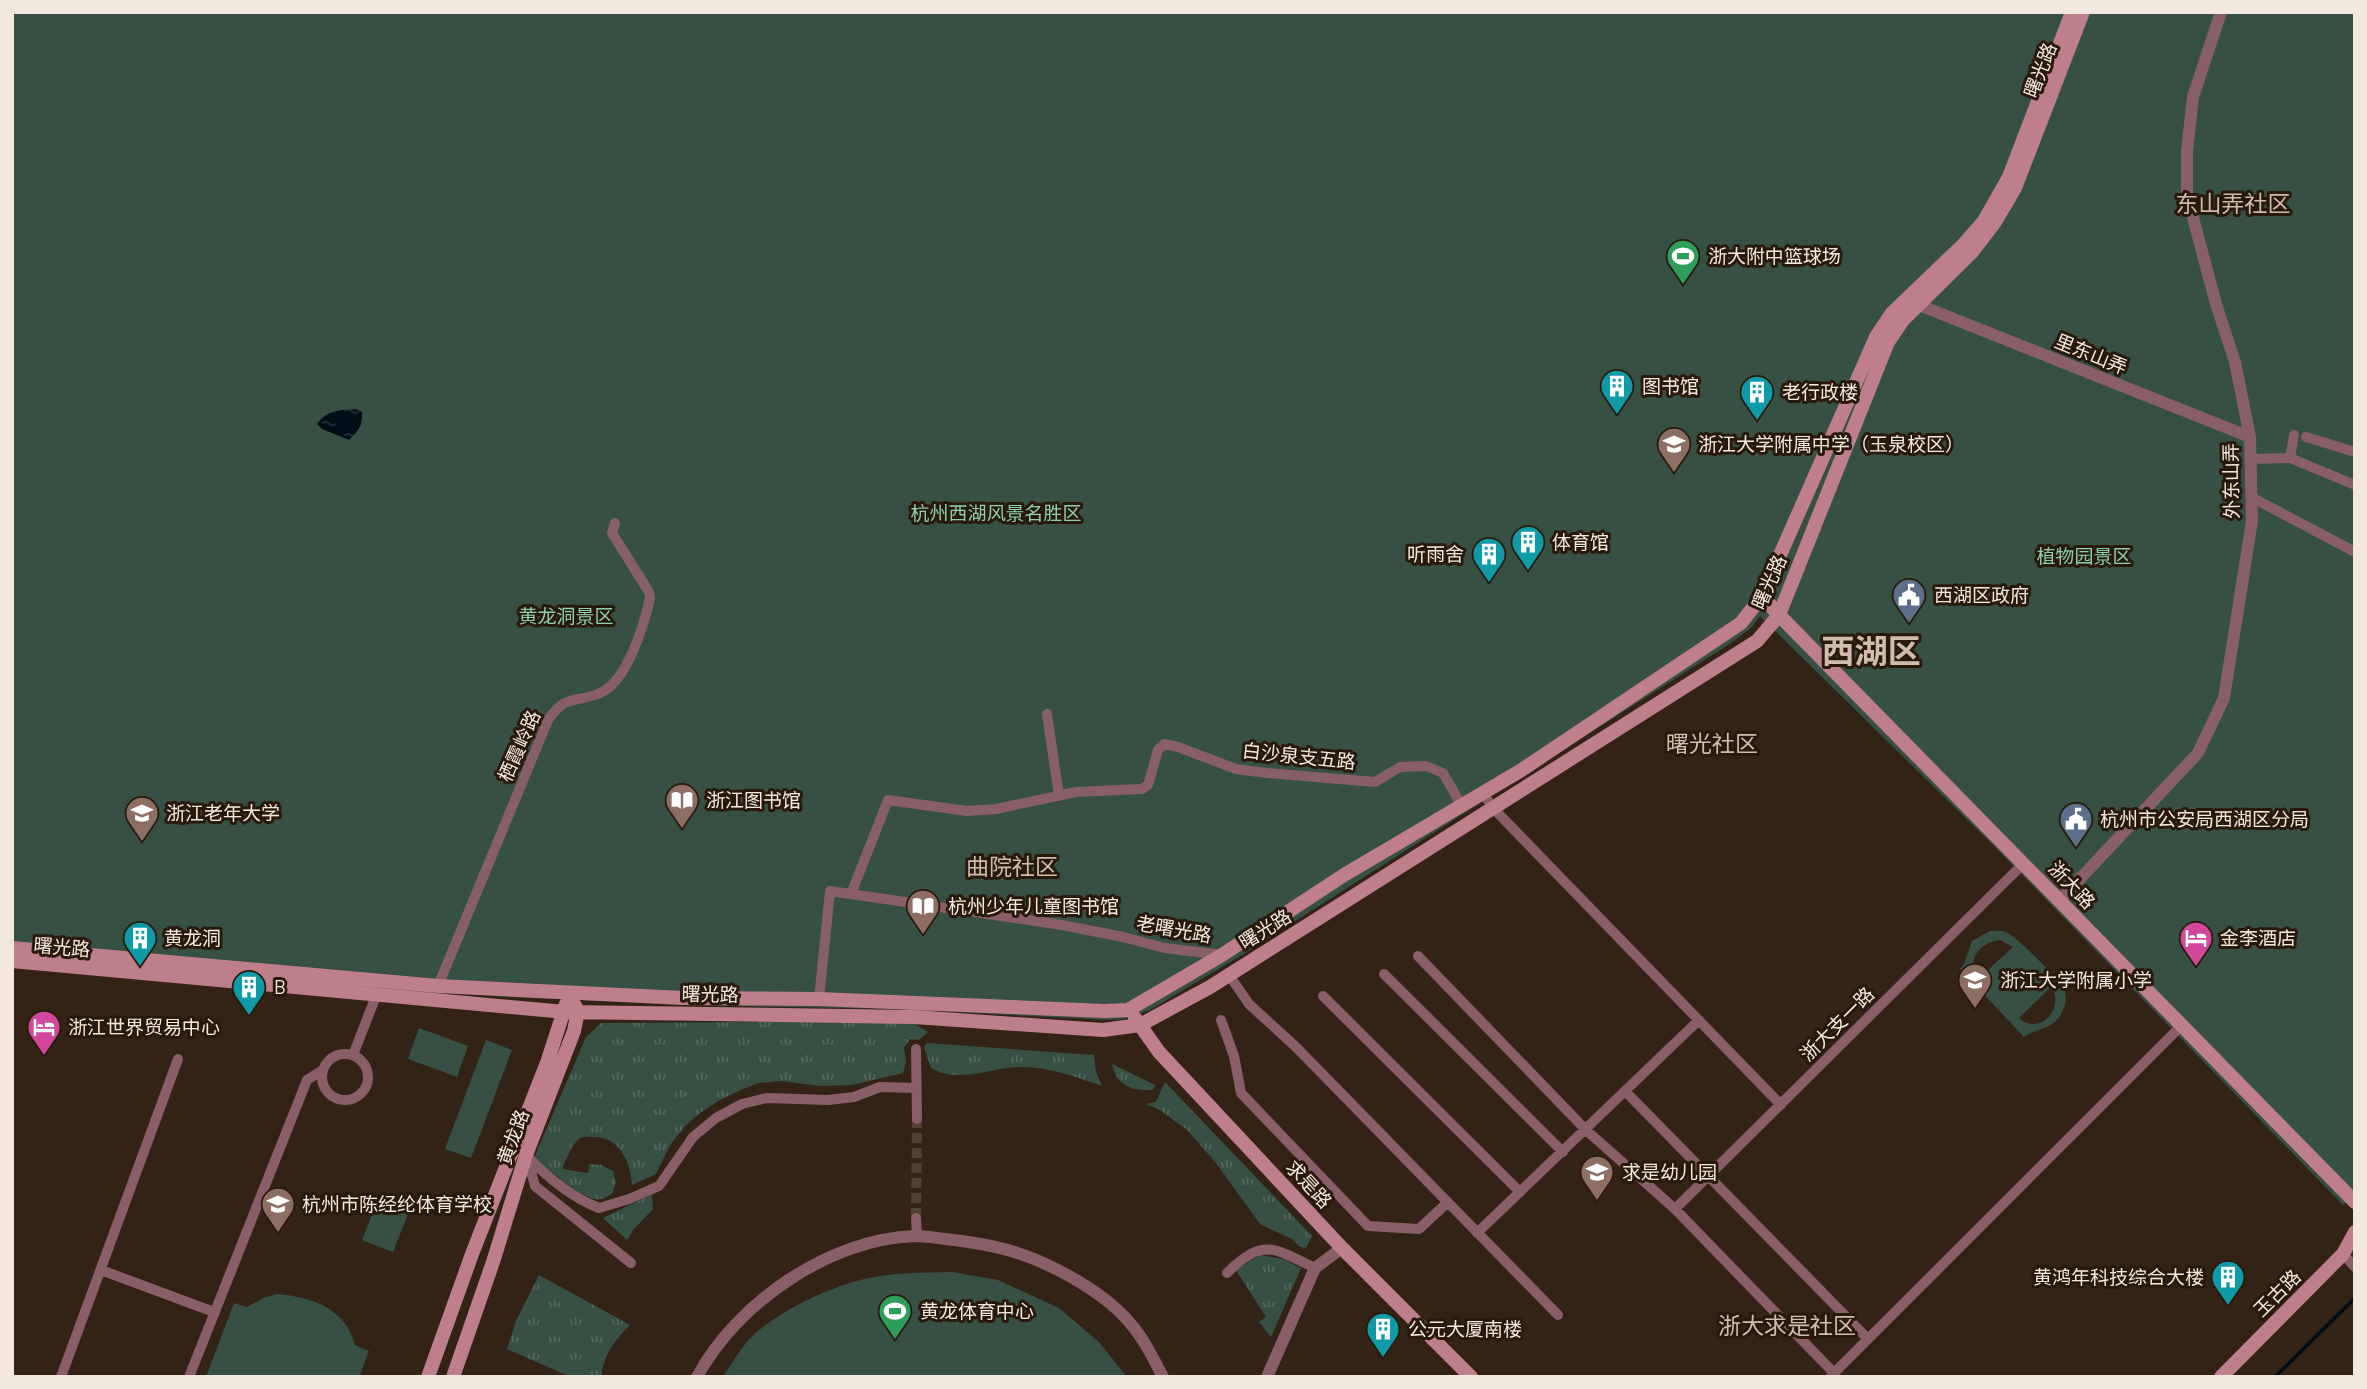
<svg xmlns="http://www.w3.org/2000/svg" width="2367" height="1389" font-family="Barlow,'Noto Sans SC',sans-serif">
<defs>
<pattern id="grass-tufts" width="24" height="20" patternUnits="userSpaceOnUse" patternTransform="scale(1.75)"><rect width="24" height="20" fill="#365043"/><path d="M3 7l-1-3M5 7V3M7 7l1-3M15 17l-1-3M17 17v-4M19 17l1-3" fill="none" stroke="#54695e"/></pattern>
<pattern id="water-ripples" width="26" height="14" patternUnits="userSpaceOnUse" patternTransform="scale(1.75)"><rect width="26" height="14" fill="#000e18"/><path d="M2 4q2-2 4 0t4 0M15 11q2-2 4 0t4 0" fill="none" stroke="#263139"/></pattern>
</defs>
<rect width="100%" height="100%" fill="#332314"/>
<path fill="url(#grass-tufts)" d="M 910,1021 L 928,1032 L 919,1040 L 910,1039 L 904,1048 L 906,1062 L 903,1073 L 852,1085 L 821,1086 L 781,1081 L 759,1083 L 743,1089 L 718,1101 L 700,1113 L 685,1126 L 670,1145 L 656,1174 L 632,1185 C 631,1164 620,1137 595,1137 C 589,1137 583,1136 579,1139 C 571,1145 566,1160 562,1169 L 588,1173 L 590,1164 L 601,1165 L 613,1171 L 616,1182 L 612,1194 C 607,1197 602,1200 596,1199 C 578,1196 549,1169 534,1158 L 586,1037 L 601,1023 Z
M 927,1043 L 1094,1055 L 1096,1072 L 1102,1086 C 1076,1077 1050,1067 1022,1067 C 992,1066 959,1085 931,1068 L 924,1047 Z
M 1112,1064 L 1155,1085 L 1153,1090 C 1131,1091 1117,1086 1112,1064 Z
M 1165,1082 L 1312,1236 L 1306,1248 L 1300,1247 L 1292,1239 L 1260,1224 L 1216,1163 L 1187,1130 L 1160,1110 L 1146,1104 L 1156,1102 Z
M 652,1194 L 653,1209 L 634,1229 L 627,1240 L 603,1218 Z
M 1260,1255 L 1283,1259 L 1301,1268 L 1271,1337 L 1259,1322 L 1266,1317 L 1236,1270 Z
M 539,1275 L 630,1325 C 614,1341 604,1354 601,1377 L 571,1377 L 507,1349 L 516,1321 Z"/>
<path fill="#365043" fill-rule="evenodd" d="M 12,12 L 2355,12 L 2355,1196 L 2343,1205 L 1995,847 L 1760,616 L 1751,628 L 1731,643 L 1242,955 L 1150,1010 L 1124,1019 L 1108,1020 L 898,1009 L 729,1006 L 505,997 L 12,954 Z
M 1990,931 C 1996,931 2001,930 2006,932 C 2015,935 2061,981 2064,989 C 2067,996 2066,1004 2063,1010 C 2054,1031 2038,1027 2024,1037 L 1960,969 L 1964,964 L 1972,941 ZM 2000,940 L 2013,947 L 1979,978 C 1965,960 1980,942 2000,940 ZM 2052,986 C 2065,1011 2038,1036 2019,1018 Z
M 419,1028 L 468,1046 L 457,1077 L 408,1059 Z
M 486,1040 L 512,1050 L 471,1158 L 445,1149 Z
M 381,1192 L 412,1204 L 393,1252 L 362,1240 Z
M 952,1272 L 998,1280 L 1059,1308 L 1099,1342 L 1127,1377 L 723,1377 C 734,1360 744,1342 759,1330 C 787,1308 826,1289 860,1280 C 890,1272 922,1273 952,1272 Z
M 277,1294 C 312,1297 345,1308 355,1345 L 369,1351 L 359,1377 L 206,1377 L 234,1303 L 247,1307 L 263,1298 Z"/>
<path fill="url(#water-ripples)" d="M 356,409 L 362,412 C 363,426 358,431 349,440 L 322,429 L 317,424 C 327,410 340,410 356,409 Z"/>
<g fill="none" stroke-linecap="round" stroke-linejoin="round">
<path stroke="#000e18" stroke-width="3.5" d="M 2275,1377 L 2355,1298"/>
<path stroke="#504132" stroke-width="10" stroke-dasharray="10 5" stroke-linecap="butt" d="M 916,1218 L 917,1119"/>
<path stroke="#885f66" stroke-width="10" d="M 2306,437 L 2355,452
M 2290,458 L 2294,435
M 2250,459 L 2290,458 L 2355,485
M 2251,497 L 2355,552
M 1047,714 L 1059,796
M 1483,793 L 1493,808 L 1781,1105
M 851,894 L 888,800 L 967,811 L 996,809 L 1076,792 L 1142,789 L 1148,785 L 1158,750 L 1164,744 L 1178,747 L 1236,769 L 1267,773 L 1375,782 L 1400,767 L 1426,766 L 1443,773 L 1462,806
M 1418,956 L 1586,1130 L 1675,1209 L 1834,1373
M 1384,974 L 1563,1152
M 1229,975 L 1249,1004 L 1296,1047 L 1558,1315
M 438,986 L 548,720 C 567,693 574,704 600,693 C 627,682 644,625 650,598 L 649,592 L 612,533 L 615,523
M 1323,996 L 1520,1192
M 819,999 L 830,891 L 1062,925 L 1123,937 L 1165,948 L 1222,955
M 1221,1020 L 1234,1056 L 1241,1093 L 1368,1226 L 1419,1229 L 1448,1202
M 916,1049 L 917,1119
M322 1077a23 23 0 1 1 46 0a23 23 0 1 1-46 0Z
M 353,1055 L 376,996
M 1626,1092 L 1868,1339
M 526,1155 C 547,1177 571,1197 599,1208 L 629,1199 L 659,1186 L 693,1137 L 716,1118 L 742,1104 L 767,1098 L 828,1100 L 854,1097 L 880,1087 L 916,1088
M 527,1157 L 535,1186 L 631,1263
M 1675,1209 L 2024,863
M 916,1218 L 917,1236
M 1477,1233 L 1699,1020
M 2343,1254 L 2355,1267
M 101,1270 L 214,1312
M 1227,1273 C 1264,1236 1274,1249 1315,1268
M 1831,1376 L 2182,1025
M 61,1377 L 178,1059
M 189,1377 L 307,1080 L 323,1070"/>
<path stroke="#885f66" stroke-width="12" d="M 1919,305 L 2250,437
M 2060,900 L 2198,753 L 2224,698 L 2252,521 L 2250,437 L 2235,362 L 2216,304 L 2187,195 L 2187,151 L 2193,97 L 2221,12
M 697,1377 C 737,1303 829,1239 915,1236 C 925,1236 936,1238 946,1239 C 989,1244 1019,1250 1058,1270 C 1083,1283 1111,1300 1130,1323 C 1144,1339 1153,1358 1163,1377
M 1267,1377 L 1315,1268 L 1342,1248"/>
<path stroke="#bf7f8a" stroke-width="14" d="M 1762,596 L 1779,615 L 2355,1202
M 12,948 L 438,986 L 683,998 L 819,999 L 1105,1011 L 1128,1010 L 1222,955 L 1344,875 L 1520,771 L 1741,623 L 1762,596 L 1876,337 L 1892,313 L 1963,245 L 1984,221 L 2009,177 L 2072,12
M 12,961 L 565,1012 L 914,1017 L 1103,1030 L 1140,1025 L 1210,987 L 1757,641 L 1779,615 L 1888,342 L 1903,320 L 1972,252 L 1995,222 L 2015,188 L 2083,12
M 1135,1018 L 1159,1052 L 1342,1248 L 1471,1377
M 428,1377 L 472,1254 L 548,1060 L 566,1004
M 453,1377 L 493,1262 L 526,1155 L 574,1031 L 578,1011 L 574,1004
M 2221,1377 L 2343,1254 L 2355,1232"/>
</g>
<defs>
<symbol id="stadium-pin" viewBox="-11 -11 22 30"><path d="M0 17L-7.5 6A9.5 9.5 0 1 1 7.5 6Z" fill="#2e9e5b" stroke="#29190b"/><path d="M0-5a6.5 5 0 1 0 0 10a6.5 5 0 1 0 0-10ZM-3.5-1.8h7v3.6h-7Z" fill="#fff"/></symbol>
<symbol id="building-pin" viewBox="-11 -11 22 30"><path d="M0 17L-7.5 6A9.5 9.5 0 1 1 7.5 6Z" fill="#0f9aa8" stroke="#29190b"/><path d="M-4-6H4V6H1V3H-1V6H-4ZM-2.5-4.3h1.7v1.8h-1.7ZM.8-4.3h1.7v1.8H.8ZM-2.5-1h1.7V.8h-1.7ZM.8-1h1.7V.8H.8Z" fill="#fff"/></symbol>
<symbol id="school-pin" viewBox="-11 -11 22 30"><path d="M0 17L-7.5 6A9.5 9.5 0 1 1 7.5 6Z" fill="#8d6e63" stroke="#29190b"/><path d="M0-5L7-2L0 1L-7-2ZM-4 1L0 2.5L4 1V4Q0 6-4 4Z" fill="#fff"/></symbol>
<symbol id="civic-pin" viewBox="-11 -11 22 30"><path d="M0 17L-7.5 6A9.5 9.5 0 1 1 7.5 6Z" fill="#5c6f8a" stroke="#29190b"/><path d="M-.6-6.5H3V-4.5H.6V-3L4-1V1h2V6H-6V1h2V-1L-.6-3ZM-1.2 2.5V6h2.4V2.5Z" fill="#fff"/></symbol>
<symbol id="library-pin" viewBox="-11 -11 22 30"><path d="M0 17L-7.5 6A9.5 9.5 0 1 1 7.5 6Z" fill="#8d6e63" stroke="#29190b"/><path d="M-6-4Q-3-5.5-.7-3.5V5Q-3 3-6 4ZM6-4Q3-5.5 .7-3.5V5Q3 3 6 4Z" fill="#fff"/></symbol>
<symbol id="university-pin" viewBox="-11 -11 22 30"><path d="M0 17L-7.5 6A9.5 9.5 0 1 1 7.5 6Z" fill="#8d6e63" stroke="#29190b"/><path d="M0-5L7-2L0 1L-7-2ZM-4 1L0 2.5L4 1V4Q0 6-4 4Z" fill="#fff"/></symbol>
<symbol id="hotel-pin" viewBox="-11 -11 22 30"><path d="M0 17L-7.5 6A9.5 9.5 0 1 1 7.5 6Z" fill="#d1479c" stroke="#29190b"/><path d="M-6-4.5h1.5V1H6V5H4.5V3h-9V5H-6ZM-4 0a1.8 1.8 0 1 1 3.6 0ZM.5 0V-2.5h3Q6-2.5 6 0Z" fill="#fff"/></symbol>
</defs>
<g fill-rule="evenodd">
<use href="#stadium-pin" x="1664" y="237" width="38" height="52"/>
<use href="#building-pin" x="1598" y="367" width="38" height="52"/>
<use href="#building-pin" x="1738" y="373" width="38" height="52"/>
<use href="#school-pin" x="1655" y="425" width="38" height="52"/>
<use href="#building-pin" x="1509" y="523" width="38" height="52"/>
<use href="#building-pin" x="1470" y="535" width="38" height="52"/>
<use href="#civic-pin" x="1890" y="576" width="38" height="52"/>
<use href="#library-pin" x="663" y="781" width="38" height="52"/>
<use href="#university-pin" x="123" y="794" width="38" height="52"/>
<use href="#civic-pin" x="2057" y="800" width="38" height="52"/>
<use href="#library-pin" x="904" y="887" width="38" height="52"/>
<use href="#building-pin" x="121" y="919" width="38" height="52"/>
<use href="#hotel-pin" x="2177" y="919" width="38" height="52"/>
<use href="#school-pin" x="1956" y="961" width="38" height="52"/>
<use href="#building-pin" x="230" y="968" width="38" height="52"/>
<use href="#hotel-pin" x="25" y="1008" width="38" height="52"/>
<use href="#school-pin" x="1578" y="1153" width="38" height="52"/>
<use href="#university-pin" x="259" y="1185" width="38" height="52"/>
<use href="#building-pin" x="2209" y="1258" width="38" height="52"/>
<use href="#stadium-pin" x="876" y="1292" width="38" height="52"/>
<use href="#building-pin" x="1364" y="1310" width="38" height="52"/>
</g>
<g text-anchor="middle" stroke-width="6" stroke-linejoin="round" paint-order="stroke">
<g font-size="19" fill="#f3e8de" stroke="#29190b">
<text transform="translate(2040 70) rotate(-69)" y="7">曙光路</text>
<text transform="translate(2091 354) rotate(22)" y="7">里东山弄</text>
<text transform="translate(2231 481) rotate(-91)" y="7">外东山弄</text>
<text transform="translate(1769 582) rotate(-66)" y="7">曙光路</text>
<text transform="translate(519 746) rotate(-66)" y="7">栖霞岭路</text>
<text transform="translate(1299 756) rotate(6)" y="7">白沙泉支五路</text>
<text transform="translate(2072 885) rotate(46)" y="7">浙大路</text>
<text transform="translate(1174 929) rotate(10)" y="7">老曙光路</text>
<text transform="translate(1265 929) rotate(-32)" y="7">曙光路</text>
<text transform="translate(62 947) rotate(5)" y="7">曙光路</text>
<text transform="translate(710 994) rotate(1)" y="7">曙光路</text>
<text transform="translate(1837 1024) rotate(-45)" y="7">浙大支一路</text>
<text transform="translate(513 1137) rotate(-70)" y="7">黄龙路</text>
<text transform="translate(1309 1184) rotate(47)" y="7">求是路</text>
<text transform="translate(2277 1293) rotate(-45)" y="7">玉古路</text>
</g>
<g font-size="19" fill="#f3e8de" stroke="#29190b" text-anchor="start">
<text x="1708" y="263">浙大附中篮球场</text>
<text x="1642" y="393">图书馆</text>
<text x="1782" y="399">老行政楼</text>
<text x="1698" y="451">浙江大学附属中学（玉泉校区）</text>
<text x="1552" y="549">体育馆</text>
<text x="1464" y="561" text-anchor="end">听雨舍</text>
<text x="1934" y="602">西湖区政府</text>
<text x="706" y="807">浙江图书馆</text>
<text x="166" y="820">浙江老年大学</text>
<text x="2100" y="826">杭州市公安局西湖区分局</text>
<text x="948" y="913">杭州少年儿童图书馆</text>
<text x="164" y="945">黄龙洞</text>
<text x="2220" y="945">金李酒店</text>
<text x="2000" y="987">浙江大学附属小学</text>
<text x="274" y="994">B</text>
<text x="68" y="1034">浙江世界贸易中心</text>
<text x="1622" y="1179">求是幼儿园</text>
<text x="302" y="1211">杭州市陈经纶体育学校</text>
<text x="2204" y="1284" text-anchor="end">黄鸿年科技综合大楼</text>
<text x="920" y="1318">黄龙体育中心</text>
<text x="1408" y="1336">公元大厦南楼</text>
</g>
<g font-size="19" fill="#8ad1ad" stroke="#29190b">
<text x="996" y="520">杭州西湖风景名胜区</text>
<text x="2084" y="563">植物园景区</text>
<text x="566" y="623">黄龙洞景区</text>
</g>
<g font-size="23" fill="#d1bcaa" stroke="#29190b">
<text x="2233" y="212">东山弄社区</text>
<text x="1712" y="752">曙光社区</text>
<text x="1012" y="875">曲院社区</text>
<text x="1787" y="1334">浙大求是社区</text>
</g>
<g font-size="33" font-weight="bold" fill="#d1bcaa" stroke="#29190b">
<text x="1871" y="663">西湖区</text>
</g>
</g>
<rect width="2367" height="1389" fill="none" stroke="#f3e8de" stroke-width="28"/>
</svg>
